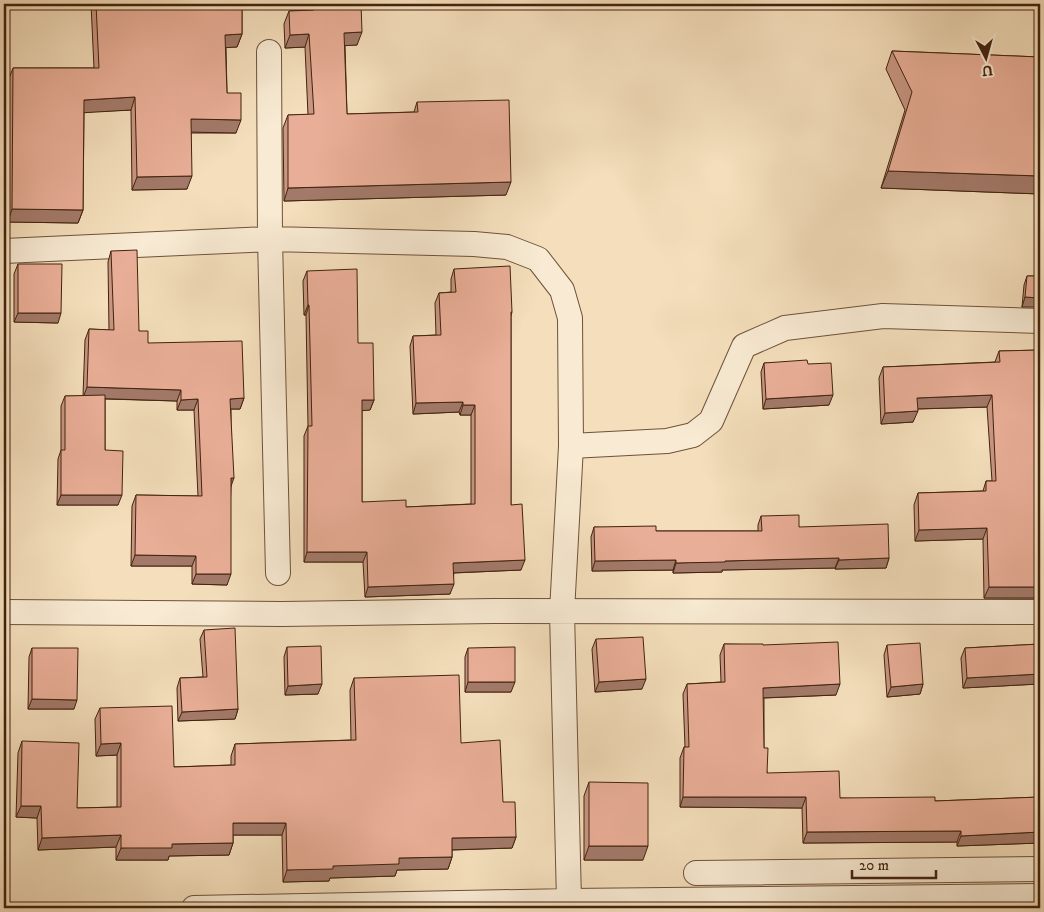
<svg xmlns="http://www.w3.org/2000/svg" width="1044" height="912" font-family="'IM FELL DW Pica',serif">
<rect width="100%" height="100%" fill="#f4debb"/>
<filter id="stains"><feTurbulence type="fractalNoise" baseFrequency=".004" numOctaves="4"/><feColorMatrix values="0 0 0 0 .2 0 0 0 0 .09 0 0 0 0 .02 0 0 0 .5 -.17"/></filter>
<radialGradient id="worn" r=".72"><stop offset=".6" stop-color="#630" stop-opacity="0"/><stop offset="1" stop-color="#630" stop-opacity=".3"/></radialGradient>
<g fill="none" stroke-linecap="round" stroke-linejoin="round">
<defs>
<path id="minor" d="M 269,52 L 270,239 L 278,573
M 4,251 L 270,239 L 474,244 L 507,247 L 538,259 L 562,290 L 570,318 L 571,446 L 562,612 L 569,901
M 571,446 L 667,441 L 693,435 L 711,421 L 744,346 L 785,328 L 883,316 L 1040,321
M 4,612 L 282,614 L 493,611 L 1040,612
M 696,873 L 1040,869
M 194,908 L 569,901 L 1040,896"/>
</defs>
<use href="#minor" stroke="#6e5239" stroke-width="26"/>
<use href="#minor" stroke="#f8ead3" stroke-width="24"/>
</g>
<path fill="#c89682" stroke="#42230e" d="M 91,4 L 242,4 L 242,34 L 237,47 L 226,47 L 227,93 L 236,133 L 191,133 L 187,189 L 132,190 L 131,110 L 84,112 L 83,210 L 78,223 L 8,222 L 8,81 L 13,68 L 94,68 Z
M 308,4 L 361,4 L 357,45 L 345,45 L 347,114 L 414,112 L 417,102 L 506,195 L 284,201 L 283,128 L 288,115 L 308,115 L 305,47 L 285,48 L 284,24 L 289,11 L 309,10 Z
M 892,51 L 1040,57 L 1040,194 L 881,188 L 905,110 L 886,69 Z
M 111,251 L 139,331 L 148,343 L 244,398 L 240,409 L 231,409 L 231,486 L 227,585 L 192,584 L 192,566 L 131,566 L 132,506 L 136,495 L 198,496 L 194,410 L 177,410 L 177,401 L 105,399 L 105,450 L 118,505 L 57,505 L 58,459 L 61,450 L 61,406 L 65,396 L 83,396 L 85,340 L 89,329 L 109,330 L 108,262 Z
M 18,264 L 58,323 L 14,322 L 14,274 Z
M 454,269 L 512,312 L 511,316 L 511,505 L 521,570 L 454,573 L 450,594 L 365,597 L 363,562 L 304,562 L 304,436 L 308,426 L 306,315 L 304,315 L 303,281 L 307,271 L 358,343 L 374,400 L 370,410 L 362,410 L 362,502 L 406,507 L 471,504 L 471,415 L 460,415 L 459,412 L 413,414 L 410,346 L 413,336 L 436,335 L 435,303 L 439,293 L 451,292 L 451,279 Z
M 1027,276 L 1040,276 L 1022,307 L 1024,285 Z
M 1040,350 L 1040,598 L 984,598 L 983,539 L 915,541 L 914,505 L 918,493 L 983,491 L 986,481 L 992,481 L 987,407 L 917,409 L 913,422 L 881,424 L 879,378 L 883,367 L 995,362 L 999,351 Z
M 764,363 L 808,364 L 829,405 L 763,409 L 761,372 Z
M 761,516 L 799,527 L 889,558 L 886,568 L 835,569 L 835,568 L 722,570 L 722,572 L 673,573 L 673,570 L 592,571 L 591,537 L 594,527 L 656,531 L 758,531 L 758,525 Z
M 204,630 L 238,709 L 235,719 L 178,721 L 177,688 L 180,678 L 203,677 L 200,639 Z
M 596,639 L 642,689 L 595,692 L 592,649 Z
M 724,644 L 763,645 L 836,695 L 764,698 L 764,748 L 767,773 L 840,798 L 935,801 L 1040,797 L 1040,843 L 957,846 L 957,842 L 803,843 L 802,808 L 680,807 L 680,758 L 684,747 L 685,747 L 683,694 L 687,684 L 721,682 L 720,655 Z
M 1040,644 L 1040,688 L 1039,688 L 1039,684 L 963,688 L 961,658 L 965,648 Z
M 887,645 L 923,684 L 920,694 L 887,697 L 884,655 Z
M 287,647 L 318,694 L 285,695 L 284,657 Z
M 32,648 L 74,709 L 28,709 L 29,657 Z
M 468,648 L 511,692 L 465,692 L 465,657 Z
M 354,678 L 461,743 L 503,802 L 516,837 L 512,848 L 452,850 L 452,857 L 448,869 L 397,870 L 395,876 L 330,878 L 329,881 L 283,882 L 282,835 L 233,835 L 233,843 L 229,855 L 169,856 L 168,860 L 116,860 L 116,847 L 38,850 L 37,818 L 16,817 L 18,753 L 22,741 L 77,808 L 117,807 L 117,755 L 96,756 L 95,719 L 100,708 L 174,767 L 231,765 L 231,756 L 235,744 L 351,740 L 350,690 Z
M 589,782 L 643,860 L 584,860 L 584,796 Z"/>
<path fill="#a37a6a" stroke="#42230e" d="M 362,32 L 357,45 L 339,46 L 344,33 Z
M 242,34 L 237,47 L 220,48 L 225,35 Z
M 309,34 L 305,47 L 285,48 L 290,35 Z
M 135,97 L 131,110 L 79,113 L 84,100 Z
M 191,119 L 241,120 L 236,133 L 186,132 Z
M 888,171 L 1040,176 L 1040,194 L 881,188 Z
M 192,176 L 187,189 L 132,190 L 137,177 Z
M 511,182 L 506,195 L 284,201 L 288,188 Z
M 12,209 L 83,210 L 78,223 L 8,222 Z
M 1025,297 L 1040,298 L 1040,307 L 1022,307 Z
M 308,305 L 309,305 L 306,315 L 304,315 Z
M 18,313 L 61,313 L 58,323 L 14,322 Z
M 87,387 L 181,390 L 177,401 L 83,398 Z
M 833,395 L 829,405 L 763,409 L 766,399 Z
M 992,395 L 987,407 L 913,409 L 917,398 Z
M 244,398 L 240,409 L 227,409 L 230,399 Z
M 198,399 L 194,410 L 177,410 L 181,400 Z
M 362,400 L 374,400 L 370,410 L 358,411 Z
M 463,402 L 459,412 L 413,414 L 416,403 Z
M 463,405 L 475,405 L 471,415 L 460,415 Z
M 918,411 L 913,422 L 881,424 L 885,413 Z
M 231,478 L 234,478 L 230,489 Z
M 61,495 L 122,495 L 118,505 L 57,505 Z
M 987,528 L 983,539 L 915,541 L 919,530 Z
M 307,552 L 367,552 L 363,562 L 304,562 Z
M 135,555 L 196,556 L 192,566 L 131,566 Z
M 839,558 L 835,568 L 722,570 L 722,572 L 673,573 L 676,563 L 725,561 Z
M 889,558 L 886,568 L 835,569 L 839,560 Z
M 525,560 L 521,570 L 449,573 L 453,563 Z
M 676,560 L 673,570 L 592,571 L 595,561 Z
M 196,574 L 231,574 L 227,585 L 192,584 Z
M 454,584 L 450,594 L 365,597 L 368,587 Z
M 989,587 L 1040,587 L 1040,598 L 984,598 Z
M 1040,674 L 1040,680 L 1039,684 L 963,688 L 967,678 Z
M 646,679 L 642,689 L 595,692 L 599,682 Z
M 468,682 L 515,682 L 511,692 L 465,692 Z
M 322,684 L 318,694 L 285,695 L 288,686 Z
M 840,684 L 836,695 L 760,698 L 763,688 Z
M 923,684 L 920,694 L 887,697 L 891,687 Z
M 32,699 L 77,700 L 74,709 L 28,709 Z
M 238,709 L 235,719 L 178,721 L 182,712 Z
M 121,743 L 117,755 L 96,756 L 101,744 Z
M 683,797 L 806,797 L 802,808 L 680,807 Z
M 21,806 L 41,806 L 37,818 L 16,817 Z
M 233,823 L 286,823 L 282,835 L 229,835 Z
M 961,831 L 957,842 L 803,843 L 807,832 Z
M 1040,832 L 1040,843 L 957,846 L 961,836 Z
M 121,835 L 116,847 L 38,850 L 42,838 Z
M 516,837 L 512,848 L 447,850 L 452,838 Z
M 233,843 L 229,855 L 169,856 L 168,860 L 116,860 L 121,848 L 172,844 Z
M 589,846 L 648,846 L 643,860 L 584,860 Z
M 452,857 L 448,869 L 397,870 L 395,876 L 330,878 L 329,881 L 283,882 L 287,870 L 333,866 L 399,858 Z"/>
<path fill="#e9ae97" stroke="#42230e" d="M 96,4 L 242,4 L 242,34 L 225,35 L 227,93 L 241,93 L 241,120 L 191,119 L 192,176 L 137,177 L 135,97 L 84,100 L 83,210 L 12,209 L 13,68 L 99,68 Z
M 314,4 L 361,4 L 362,32 L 344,33 L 347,114 L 418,112 L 417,102 L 509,100 L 511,182 L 288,188 L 288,115 L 314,114 L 309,34 L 290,35 L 289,11 L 314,10 Z
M 892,51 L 1040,57 L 1040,176 L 888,171 L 912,92 Z
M 137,250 L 139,331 L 148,331 L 148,343 L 242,341 L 244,398 L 230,399 L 234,478 L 231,478 L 231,574 L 196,574 L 196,556 L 135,555 L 136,495 L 202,496 L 198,399 L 181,400 L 181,390 L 87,387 L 89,329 L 114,330 L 111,251 Z
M 18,264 L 62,264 L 61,313 L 18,313 Z
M 510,266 L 512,312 L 511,312 L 511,505 L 522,504 L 525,560 L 453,563 L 454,584 L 368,587 L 367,552 L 307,552 L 308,426 L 312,426 L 309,305 L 308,305 L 307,271 L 357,269 L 358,343 L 373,343 L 374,400 L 362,400 L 362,502 L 406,500 L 406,507 L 475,504 L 475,405 L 463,405 L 463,402 L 416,403 L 413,336 L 441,335 L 439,293 L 456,292 L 454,269 Z
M 1027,276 L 1040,276 L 1040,298 L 1025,297 Z
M 1040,350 L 1040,587 L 989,587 L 987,528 L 919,530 L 918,493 L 986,491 L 986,481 L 996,481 L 992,395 L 917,398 L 918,411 L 885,413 L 883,367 L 1000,362 L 999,351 Z
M 807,360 L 808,364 L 831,363 L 833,395 L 766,399 L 764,363 Z
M 105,395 L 105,450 L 123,451 L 122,495 L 61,495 L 61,450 L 65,450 L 65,396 Z
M 799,515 L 799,527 L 888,524 L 889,558 L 839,560 L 839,558 L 725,561 L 725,562 L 676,563 L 676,560 L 595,561 L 594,527 L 656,526 L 656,531 L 762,531 L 761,516 Z
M 235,628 L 238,709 L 182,712 L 180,678 L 207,677 L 204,630 Z
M 643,637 L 646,679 L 599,682 L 596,639 Z
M 838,642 L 840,684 L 763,688 L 764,748 L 768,748 L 767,773 L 839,771 L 840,798 L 935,797 L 935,801 L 1040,797 L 1040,832 L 961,836 L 961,831 L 807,832 L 806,797 L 683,797 L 684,747 L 689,747 L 687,684 L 725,682 L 724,644 L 763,644 L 763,645 Z
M 920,643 L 923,684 L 891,687 L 887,645 Z
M 1040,644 L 1040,674 L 967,678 L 965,648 Z
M 321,646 L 322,684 L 288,686 L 287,647 Z
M 515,647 L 515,682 L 468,682 L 468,648 Z
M 32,648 L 78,648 L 77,700 L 32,699 Z
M 459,675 L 461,743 L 500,740 L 503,802 L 515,802 L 516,837 L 452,838 L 452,857 L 399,858 L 399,864 L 333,866 L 333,869 L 287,870 L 286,823 L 233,823 L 233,843 L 172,844 L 172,848 L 121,848 L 121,835 L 42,838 L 41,806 L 21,806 L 22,741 L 79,743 L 77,808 L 121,807 L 121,743 L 101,744 L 100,708 L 172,706 L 174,767 L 235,765 L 235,744 L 356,740 L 354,678 Z
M 589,782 L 648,783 L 648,846 L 589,846 Z"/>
<rect width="1044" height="912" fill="none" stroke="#f4debb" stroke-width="20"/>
<rect x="5" y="5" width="1034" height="902" fill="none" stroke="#42230e" stroke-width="2.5"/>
<rect x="10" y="10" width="1024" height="892" fill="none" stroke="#42230e"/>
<g transform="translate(986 58) rotate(174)" stroke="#f8ead3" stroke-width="4" paint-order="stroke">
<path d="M0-4L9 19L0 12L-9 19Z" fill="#42230e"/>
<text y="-8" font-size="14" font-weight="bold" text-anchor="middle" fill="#42230e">U</text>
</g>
<path d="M852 870v8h84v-8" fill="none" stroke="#42230e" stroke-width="2.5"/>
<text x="859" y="870" font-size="15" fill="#42230e" stroke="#f8ead3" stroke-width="4" paint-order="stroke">20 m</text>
<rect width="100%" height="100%" filter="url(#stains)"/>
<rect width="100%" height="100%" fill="url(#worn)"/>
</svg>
